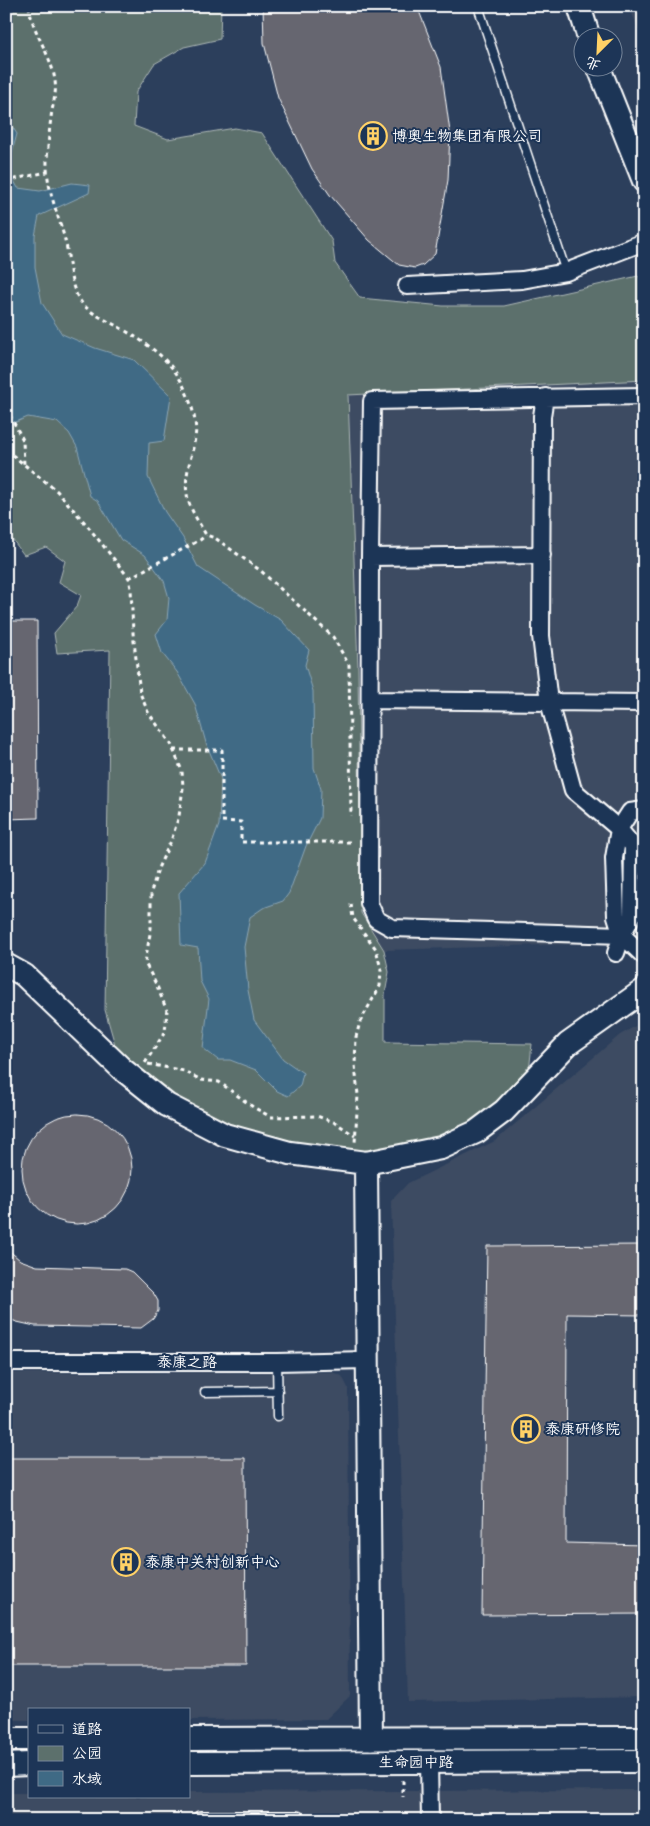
<svg xmlns="http://www.w3.org/2000/svg" width="650" height="1826" font-family="Delius,'LXGW WenKai TC',sans-serif">
<rect width="100%" height="100%" fill="#2c3f5c"/>
<filter id="ink" filterUnits="userSpaceOnUse"><feTurbulence type="fractalNoise" baseFrequency=".02" numOctaves="2"/><feDisplacementMap in="SourceGraphic" scale="10" xChannelSelector="R" yChannelSelector="G"/><feConvolveMatrix kernelMatrix="1 2 1 2 8 2 1 2 1" color-interpolation-filters="sRGB"/></filter>
<g filter="url(#ink)">
<path fill="#3d4b62" d="M 629,6 L 644,6 L 644,43 Z
M 644,380 L 644,942 L 384,950 L 361,913 L 358,669 L 348,394 Z
M 644,1021 L 644,1697 L 408,1702 L 391,1201 L 408,1183 L 495,1141 L 620,1035 Z
M 332,1372 L 342,1376 L 348,1388 L 350,1696 L 326,1719 L 189,1720 L 189,1710 L 29,1710 L 29,1720 L 6,1720 L 6,1373 Z
M 644,1790 L 644,1820 L 6,1820 L 6,1793 L 29,1793 L 29,1797 L 189,1797 L 189,1792 Z"/>
<path fill="#5c706c" stroke="#aeb8b6" d="M 6,6 L 221,6 L 220,39 L 184,47 L 154,64 L 136,92 L 134,126 L 168,139 L 235,128 L 262,133 L 332,241 L 335,263 L 360,298 L 443,306 L 504,306 L 638,276 L 644,283 L 644,380 L 348,395 L 358,669 L 361,913 L 384,950 L 389,972 L 385,994 L 385,1042 L 532,1044 L 529,1072 L 476,1132 L 366,1163 L 225,1135 L 122,1069 L 105,1010 L 110,650 L 57,653 L 54,633 L 77,606 L 81,595 L 59,582 L 65,561 L 46,547 L 24,555 L 6,531 L 8,503 L 6,503 Z"/>
<path fill="#3f6a85" stroke="#8ca6b6" d="M 6,117 L 17,134 L 11,156 L 9,172 L 18,188 L 40,191 L 72,183 L 90,185 L 89,193 L 39,216 L 35,236 L 35,267 L 42,303 L 62,334 L 95,348 L 134,360 L 171,396 L 164,441 L 149,443 L 148,477 L 165,512 L 183,538 L 198,567 L 255,605 L 281,620 L 309,650 L 305,665 L 313,691 L 314,768 L 321,789 L 320,818 L 306,846 L 289,893 L 283,901 L 263,908 L 250,917 L 244,947 L 248,990 L 254,1020 L 283,1059 L 303,1073 L 300,1086 L 288,1096 L 277,1091 L 256,1070 L 230,1060 L 218,1060 L 203,1048 L 209,999 L 200,981 L 198,948 L 181,945 L 179,893 L 205,863 L 219,825 L 221,779 L 206,743 L 195,704 L 177,672 L 162,653 L 156,634 L 167,620 L 169,598 L 164,581 L 145,555 L 121,540 L 98,501 L 90,496 L 77,447 L 69,433 L 57,422 L 28,417 L 11,424 L 6,414 Z"/>
<path fill="#666670" stroke="#fff" d="M 263,6 L 417,6 L 441,67 L 450,132 L 448,180 L 435,254 L 423,265 L 415,268 L 399,265 L 369,240 L 330,195 L 312,169 L 278,98 L 264,43 Z
M 6,621 L 37,621 L 38,818 L 6,819 Z
M22 1169a55 55 0 1 1 110 0a55 55 0 1 1-110 0Z
M 644,1245 L 644,1315 L 567,1314 L 566,1543 L 644,1545 L 644,1614 L 482,1615 L 487,1246 Z
M 6,1248 L 20,1260 L 37,1266 L 125,1269 L 132,1272 L 154,1294 L 158,1301 L 158,1311 L 153,1319 L 141,1328 L 35,1326 L 17,1322 L 6,1318 Z
M 6,1458 L 245,1458 L 246,1666 L 6,1666 Z"/>
<g fill="none" stroke-linecap="round" stroke-linejoin="round">
<defs>
<path id="lane" d="M 478,6 L 566,272
M 277,1362 L 278,1416
M 205,1392 L 278,1391"/>
<path id="street" d="M 407,286 L 522,280 L 566,272 L 644,242
M 545,397 L 542,416 L 541,636 L 549,702 L 573,790 L 619,829 L 633,846 L 632,916 L 622,935 L 616,953
M 370,557 L 542,555
M 370,700 L 644,703
M 644,810 L 630,812 L 619,829 L 614,858 L 616,916 L 622,935 L 644,956
M 622,935 L 392,928 L 376,919 L 369,903 L 370,557 L 372,401 L 644,396
M 6,1362 L 277,1362 L 367,1360
M 429,1761 L 430,1820
M 200,1820 L 297,1820"/>
<path id="secondary" d="M 579,6 L 589,38
M 599,68 L 644,181
M 6,965 L 24,975 L 122,1069 L 167,1105 L 225,1135 L 290,1153 L 366,1163 L 441,1148 L 476,1132 L 504,1111 L 568,1044 L 644,990
M 366,1163 L 371,1739
M 6,1739 L 29,1739
M 189,1739 L 644,1738
M 189,1763 L 644,1761
M 6,1765 L 29,1764"/>
</defs>
<use href="#lane" stroke="#fff" stroke-width="11"/>
<use href="#street" stroke="#fff" stroke-width="20"/>
<use href="#secondary" stroke="#fff" stroke-width="26"/>
<path stroke="#fff" stroke-width="3" stroke-dasharray="4 4" stroke-linecap="butt" d="M 29,6 C 32,33 52,55 55,81 C 57,94 52,106 51,118 C 49,132 48,146 47,160 C 46,190 59,215 66,244 C 70,262 69,283 79,299 C 87,312 102,318 115,325 C 142,340 171,358 184,387 C 191,402 198,423 195,438 C 192,457 184,475 187,494 C 189,509 199,522 206,535 L 215,538 L 261,571 L 333,637 L 349,665 L 351,816
M 6,181 L 47,172
M 6,408 L 23,440 L 24,465
M 6,450 L 57,491 L 86,524 L 129,578 L 131,588 L 133,633 L 140,693 L 148,712 L 171,744 L 182,771 L 183,788 L 179,816 L 171,841 L 159,866 L 151,892 L 151,928 L 145,963 L 157,986 L 167,1011 L 165,1032 L 145,1063
M 129,578 L 200,540 L 206,535
M 173,750 L 222,750 L 222,821 L 241,822 L 241,842 L 353,842
M 351,904 L 353,918 L 376,949 L 381,969 L 380,986 L 360,1022 L 356,1037 L 355,1065 L 358,1095 L 355,1143
M 148,1064 L 184,1071 L 201,1080 L 219,1082 L 253,1107 L 271,1117 L 317,1116 L 336,1123 L 355,1136
M 403,1780 L 403,1797"/>
<use href="#lane" stroke="#1d3557" stroke-width="8"/>
<use href="#street" stroke="#1d3557" stroke-width="16"/>
<use href="#secondary" stroke="#1d3557" stroke-width="22"/>
</g>
</g>
<defs>
<symbol id="building-ring" viewBox="-11 -11 22 22"><circle r="9.5" fill="#1d3557" stroke="#ffd166" stroke-width="1.5"/><path d="M-4-6H4V6H1V3H-1V6H-4ZM-2.5-4.3h1.7v1.8h-1.7ZM.8-4.3h1.7v1.8H.8ZM-2.5-1h1.7V.8h-1.7ZM.8-1h1.7V.8H.8Z" fill="#ffd166"/></symbol>
</defs>
<g fill-rule="evenodd">
<use href="#building-ring" x="357" y="120" width="32" height="32"/>
<use href="#building-ring" x="510" y="1413" width="32" height="32"/>
<use href="#building-ring" x="110" y="1546" width="32" height="32"/>
</g>
<g text-anchor="middle" stroke-width="4" stroke-linejoin="round" paint-order="stroke">
<g font-size="15" fill="#fff" stroke="#1d3557" text-anchor="start">
<text x="392" y="141">博奥生物集团有限公司</text>
<text x="545" y="1434">泰康研修院</text>
<text x="145" y="1567">泰康中关村创新中心</text>
</g>
<g font-size="15" fill="#fff" stroke="#1d3557">
<text x="187" y="1367">泰康之路</text>
<text x="416" y="1767">生命园中路</text>
</g>
</g>
<rect width="650" height="1826" fill="none" stroke="#1d3557" stroke-width="25"/>
<rect x="12" y="12" width="625" height="1801" fill="none" stroke="#fff" stroke-width="2" filter="url(#ink)"/>
<rect x="28" y="1708" width="162" height="90" fill="#1d3557" stroke="#77869a"/>
<rect x="38" y="1725" width="25" height="8" fill="#1d3557" stroke="#77869a"/>
<text x="72" y="1734" font-size="15" fill="#ffffff">道路</text>
<rect x="38" y="1746" width="25" height="15" fill="#5c706c" stroke="#77869a"/>
<text x="72" y="1758" font-size="15" fill="#ffffff">公园</text>
<rect x="38" y="1771" width="25" height="15" fill="#3f6a85" stroke="#77869a"/>
<text x="72" y="1784" font-size="15" fill="#ffffff">水域</text>
<g transform="translate(598 52) rotate(204)"><circle r="24" fill="#1d3557" stroke="#77869a"/>
<path d="M0-4L9 19L0 12L-9 19Z" fill="#ffd166"/>
<text y="-8" font-size="14" font-weight="bold" text-anchor="middle" fill="#ffffff">北</text>
</g>
</svg>
